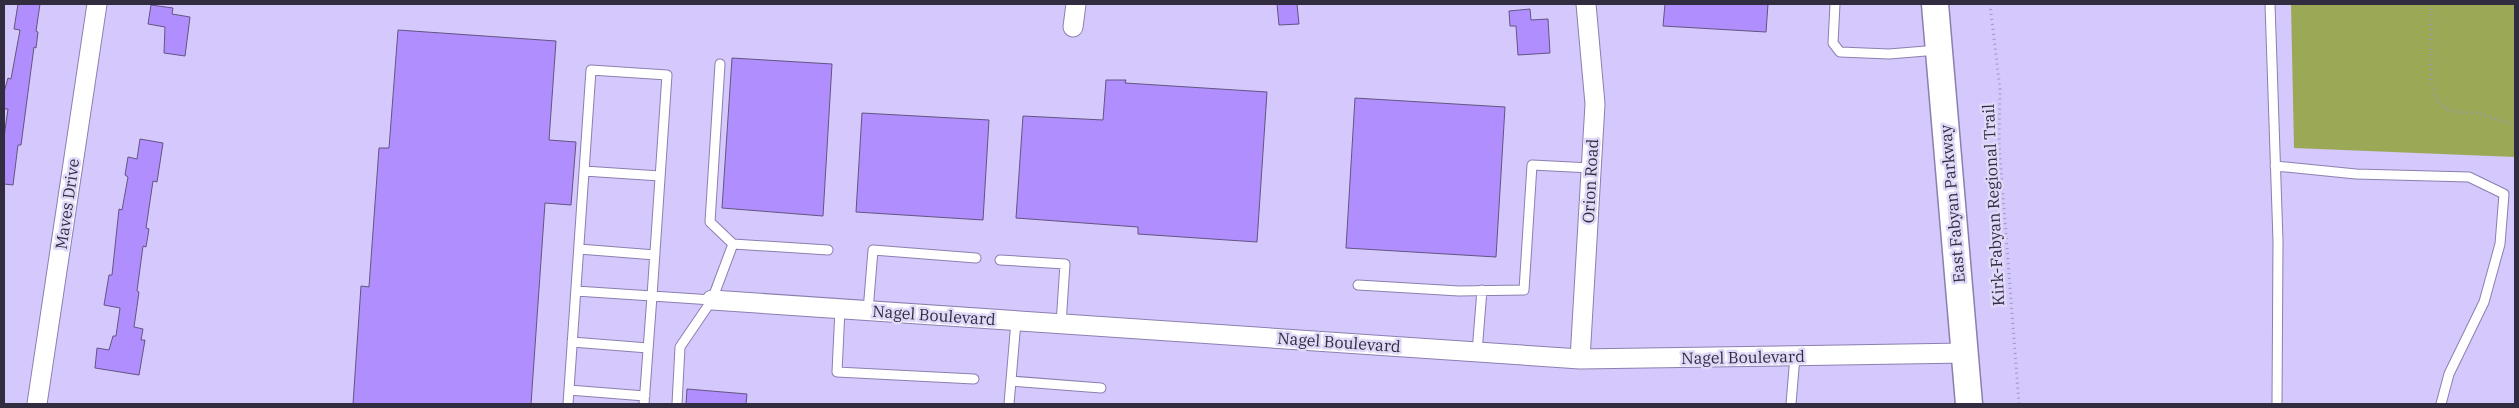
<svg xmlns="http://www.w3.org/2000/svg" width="2519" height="408" font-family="'IBM Plex Serif',serif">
<rect width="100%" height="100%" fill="#d5c8fc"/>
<path fill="#9ba856" d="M 2291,4 L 2515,4 L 2515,157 L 2294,148 Z"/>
<path fill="#b18efd" stroke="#625581" d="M 18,4 L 40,4 L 36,31 L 38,32 L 36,48 L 34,47 L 21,145 L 18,145 L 13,185 L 4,184 L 4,137 L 8,109 L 4,109 L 4,92 L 8,78 L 11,79 L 20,30 L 14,29 Z
M 1277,4 L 1297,4 L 1299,24 L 1279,25 Z
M 1665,4 L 1768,4 L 1766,32 L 1663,26 Z
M 151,5 L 173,8 L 172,14 L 190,17 L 185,56 L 164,53 L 165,27 L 148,24 Z
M 1530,9 L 1531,20 L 1548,19 L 1550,53 L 1518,55 L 1516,26 L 1510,26 L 1509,11 Z
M 398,30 L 556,41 L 549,140 L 576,142 L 571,205 L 545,203 L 531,404 L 353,404 L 361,286 L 369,287 L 379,148 L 389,148 Z
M 732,58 L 832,64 L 823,216 L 722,208 Z
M 1106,80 L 1126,80 L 1125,83 L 1267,92 L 1257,242 L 1138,234 L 1138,227 L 1016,218 L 1023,116 L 1103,120 Z
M 1355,98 L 1505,107 L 1496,257 L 1346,248 Z
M 862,113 L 989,120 L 983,220 L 856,212 Z
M 140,139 L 163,143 L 157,182 L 153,181 L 146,228 L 149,229 L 146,247 L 143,246 L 137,291 L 139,292 L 134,327 L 143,329 L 141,340 L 145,340 L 139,375 L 95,368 L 97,348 L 109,350 L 113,336 L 116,336 L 120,308 L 104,305 L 109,275 L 112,275 L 119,209 L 122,210 L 128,177 L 125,175 L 128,157 L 137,159 Z
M 687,389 L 747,394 L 746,404 L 686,404 Z"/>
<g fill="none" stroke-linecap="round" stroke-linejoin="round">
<defs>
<path id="service" d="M 1835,4 L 1833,43 L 1840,52 L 1889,54 L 1938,50
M 2270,4 L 2278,241 L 2277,404
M 720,64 L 710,222 L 733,244
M 2275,166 L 2356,174 L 2469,177 L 2504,194 L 2500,244 L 2484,302 L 2449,374 L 2441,404
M 584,171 L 660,176
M 579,249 L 655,255
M 1000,260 L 1065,264 L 1061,324
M 1358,285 L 1459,291 L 1524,290 L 1532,165 L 1591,168
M 840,309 L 837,372 L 974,379
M 868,311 L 873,250 L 976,258
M 572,342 L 648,348
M 1477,352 L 1482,290
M 1011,381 L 1101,388
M 569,390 L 645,396
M 568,404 C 576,293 583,181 591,70 L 667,75 L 652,296 L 576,291
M 644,404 L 652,296 L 712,300
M 677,404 L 680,347 L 712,300 L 733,244 L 828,250
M 1009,404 L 1016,321
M 1791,404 L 1795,356"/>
<path id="minor" d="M 1073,27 L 1076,4
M 712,300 L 1580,359 L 1966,353
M 1580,359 L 1595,104 L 1586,4
M 37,404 L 97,4"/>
<path id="secondary" d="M 1935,4 L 1969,404"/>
</defs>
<use href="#service" stroke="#8c7faf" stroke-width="11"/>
<use href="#minor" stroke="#8c7faf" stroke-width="21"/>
<use href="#secondary" stroke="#8c7faf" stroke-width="29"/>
<path stroke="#a196c0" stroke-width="3" stroke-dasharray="1 4" stroke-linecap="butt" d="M 1990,4 L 2000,89 L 1999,143 L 2019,404
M 2431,4 L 2431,83 L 2436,98 L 2445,108 L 2455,112 L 2478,113 L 2515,125"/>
<use href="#service" stroke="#fff" stroke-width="9"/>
<use href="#minor" stroke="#fff" stroke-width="19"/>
<use href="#secondary" stroke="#fff" stroke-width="26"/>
</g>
<g text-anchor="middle" stroke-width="5" stroke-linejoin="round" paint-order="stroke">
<g font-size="16" fill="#312c40" stroke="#e1d9f8">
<text transform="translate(1590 181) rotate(-87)" y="6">Orion Road</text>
<text transform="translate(67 204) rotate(-82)" y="6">Maves Drive</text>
<text transform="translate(1952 204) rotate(-95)" y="6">East Fabyan Parkway</text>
<text transform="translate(1993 205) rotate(-93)" y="6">Kirk-Fabyan Regional Trail</text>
<text transform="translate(934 315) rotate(4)" y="6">Nagel Boulevard</text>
<text transform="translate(1339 342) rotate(4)" y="6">Nagel Boulevard</text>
<text transform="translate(1743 357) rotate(-1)" y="6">Nagel Boulevard</text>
</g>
</g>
<rect width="2519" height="408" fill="none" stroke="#312c40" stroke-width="10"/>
</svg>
